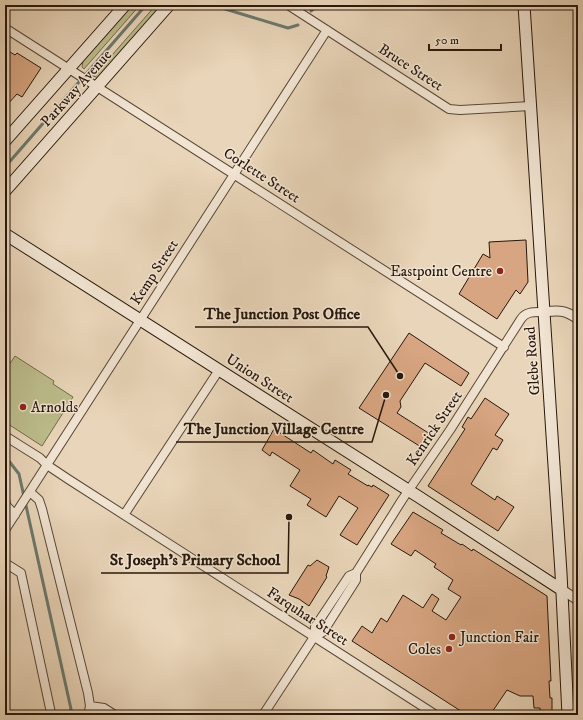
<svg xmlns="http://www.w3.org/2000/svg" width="583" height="720" font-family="'IM FELL DW Pica',serif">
<rect width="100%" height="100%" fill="#e9d5b9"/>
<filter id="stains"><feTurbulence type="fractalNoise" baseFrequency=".005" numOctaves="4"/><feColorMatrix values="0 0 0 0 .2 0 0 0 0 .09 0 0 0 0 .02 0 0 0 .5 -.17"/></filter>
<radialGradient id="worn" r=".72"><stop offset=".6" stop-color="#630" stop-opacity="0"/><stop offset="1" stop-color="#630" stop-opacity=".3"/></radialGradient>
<path fill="#bcbc8b" stroke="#726a4c" d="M 131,5 L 140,5 L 84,69 L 82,67 L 83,60 Z
M 156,5 L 164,5 L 99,78 L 93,76 L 92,74 L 98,71 Z
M 15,356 L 54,381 L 53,384 L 73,397 L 42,446 L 5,422 L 5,371 Z"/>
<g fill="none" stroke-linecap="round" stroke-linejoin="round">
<path stroke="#6b796d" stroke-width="3" d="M 212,5 L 288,28 L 298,25
M 311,11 L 318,5
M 5,167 L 146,5
M 5,456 L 19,474 L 71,709 L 68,715"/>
</g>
<path fill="#d7a581" stroke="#28180c" d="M 5,49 L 15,55 L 17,53 L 41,68 L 22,97 L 17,94 L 5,107 Z
M 526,240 L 528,282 L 520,294 L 516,290 L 497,319 L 459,294 L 483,254 L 490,258 L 489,242 Z
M 409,333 L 469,373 L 461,386 L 425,363 L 400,401 L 401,407 L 397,413 L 430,434 L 421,447 L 359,408 Z
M 485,398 L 509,414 L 495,435 L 503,440 L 497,450 L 493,448 L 471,484 L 495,500 L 497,496 L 514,507 L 498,531 L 428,486 L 465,429 L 462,427 L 468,417 L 471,419 Z
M 274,429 L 311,453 L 313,450 L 333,464 L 335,460 L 351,470 L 348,474 L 368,486 L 368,485 L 372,487 L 373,485 L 389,495 L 357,545 L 340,535 L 358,508 L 339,496 L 326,517 L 307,505 L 311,499 L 290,486 L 300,470 L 272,452 L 270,456 L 262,450 Z
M 413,512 L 443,530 L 441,533 L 461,545 L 462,544 L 472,551 L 473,549 L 547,596 L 551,681 L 549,681 L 550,698 L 552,698 L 552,715 L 540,715 L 540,708 L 534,708 L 533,696 L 520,696 L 507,690 L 490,715 L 467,715 L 352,641 L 362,626 L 372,633 L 381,618 L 387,622 L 403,595 L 423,608 L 432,594 L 439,599 L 432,611 L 446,620 L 461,597 L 448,589 L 453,580 L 434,567 L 436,564 L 415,550 L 411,556 L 391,544 Z
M 317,560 L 329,567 L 326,576 L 327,577 L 309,606 L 299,599 L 289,595 L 308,565 L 310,566 Z"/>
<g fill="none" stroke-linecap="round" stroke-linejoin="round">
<defs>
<path id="minor" d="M 288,5 L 449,109 L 460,110 L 531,106
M 5,28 L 504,347
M 5,436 L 40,458 L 47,465 L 68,479 L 436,715
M 30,492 L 39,500 L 42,509 L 88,693 L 90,706 L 88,715
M 5,499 L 6,505 L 15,515
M 124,515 L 219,370
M 5,530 L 327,30
M 5,563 L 21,573 L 51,713 L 50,715
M 314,637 L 323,632 L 356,580 L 356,573 L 402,500 L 450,430 L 521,319 C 526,311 535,312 544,312
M 90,706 L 104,708 L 115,715
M 263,715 L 314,637 L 315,627 L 349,576 L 356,573"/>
<path id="tertiary" d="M 544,312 C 559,310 565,310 578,319
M 562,590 L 578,600"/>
<path id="secondary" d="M 524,5 L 561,573 L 568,715
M 5,141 L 125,5
M 5,191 L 169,5
M 5,234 L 419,497 L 562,590"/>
</defs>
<use href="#minor" stroke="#584737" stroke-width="10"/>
<use href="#tertiary" stroke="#584737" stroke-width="11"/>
<use href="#secondary" stroke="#28180c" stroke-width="13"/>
<use href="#minor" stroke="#f1e4d2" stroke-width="8"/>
<use href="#tertiary" stroke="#f1e4d2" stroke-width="9"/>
<use href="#secondary" stroke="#f1e4d2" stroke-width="11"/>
</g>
<g fill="#8f2418" stroke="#f1e4d2" stroke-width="1.5">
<circle cx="500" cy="271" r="4"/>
<circle cx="23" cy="407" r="4"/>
<circle cx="452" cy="637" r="4"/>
<circle cx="449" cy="649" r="4"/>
</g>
<g text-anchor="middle" stroke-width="3" stroke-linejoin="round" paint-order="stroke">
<g font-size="15" fill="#28180c" stroke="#f1e4d2">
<text transform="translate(411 67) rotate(33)" y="5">Bruce Street</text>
<text transform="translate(76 88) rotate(-48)" y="5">Parkway Avenue</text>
<text transform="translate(262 175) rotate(33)" y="5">Corlette Street</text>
<text transform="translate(154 272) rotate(-57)" y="5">Kemp Street</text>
<text transform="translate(532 361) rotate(-94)" y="5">Glebe Road</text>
<text transform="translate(260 378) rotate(33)" y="5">Union Street</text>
<text transform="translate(434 428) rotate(-56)" y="5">Kenrick Street</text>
<text transform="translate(308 616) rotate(33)" y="5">Farquhar Street</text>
</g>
<g font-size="15" fill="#28180c" stroke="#f1e4d2" text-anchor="end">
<text x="492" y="276">Eastpoint Centre</text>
<text x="31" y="412" text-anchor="start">Arnolds</text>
<text x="460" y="642" text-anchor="start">Junction Fair</text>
<text x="441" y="654">Coles</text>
</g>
</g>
<path fill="none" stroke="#28180c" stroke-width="1.5" d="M400 376L368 327H195M386 395L372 442H176M289 517L288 573H101"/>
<g fill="#28180c" stroke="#f1e4d2" stroke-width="1.5">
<circle cx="400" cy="376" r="4"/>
<circle cx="386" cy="395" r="4"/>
<circle cx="289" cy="517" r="4"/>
</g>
<g font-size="16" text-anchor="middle" font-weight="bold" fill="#28180c" stroke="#f1e4d2" stroke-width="3" stroke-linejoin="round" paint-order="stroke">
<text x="282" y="319">The Junction Post Office</text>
<text x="274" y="434">The Junction Village Centre</text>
<text x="195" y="565">St Joseph's Primary School</text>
</g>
<rect width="583" height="720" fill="none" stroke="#e9d5b9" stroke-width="20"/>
<rect x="6" y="6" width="571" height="708" fill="none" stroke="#28180c" stroke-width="2"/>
<rect x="10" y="10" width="563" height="700" fill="none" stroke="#28180c"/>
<path d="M429 44v6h72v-6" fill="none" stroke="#28180c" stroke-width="2"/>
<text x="435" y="44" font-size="12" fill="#28180c" stroke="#f1e4d2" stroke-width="3" paint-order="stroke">50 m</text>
<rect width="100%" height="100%" filter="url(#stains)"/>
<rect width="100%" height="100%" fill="url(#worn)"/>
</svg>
